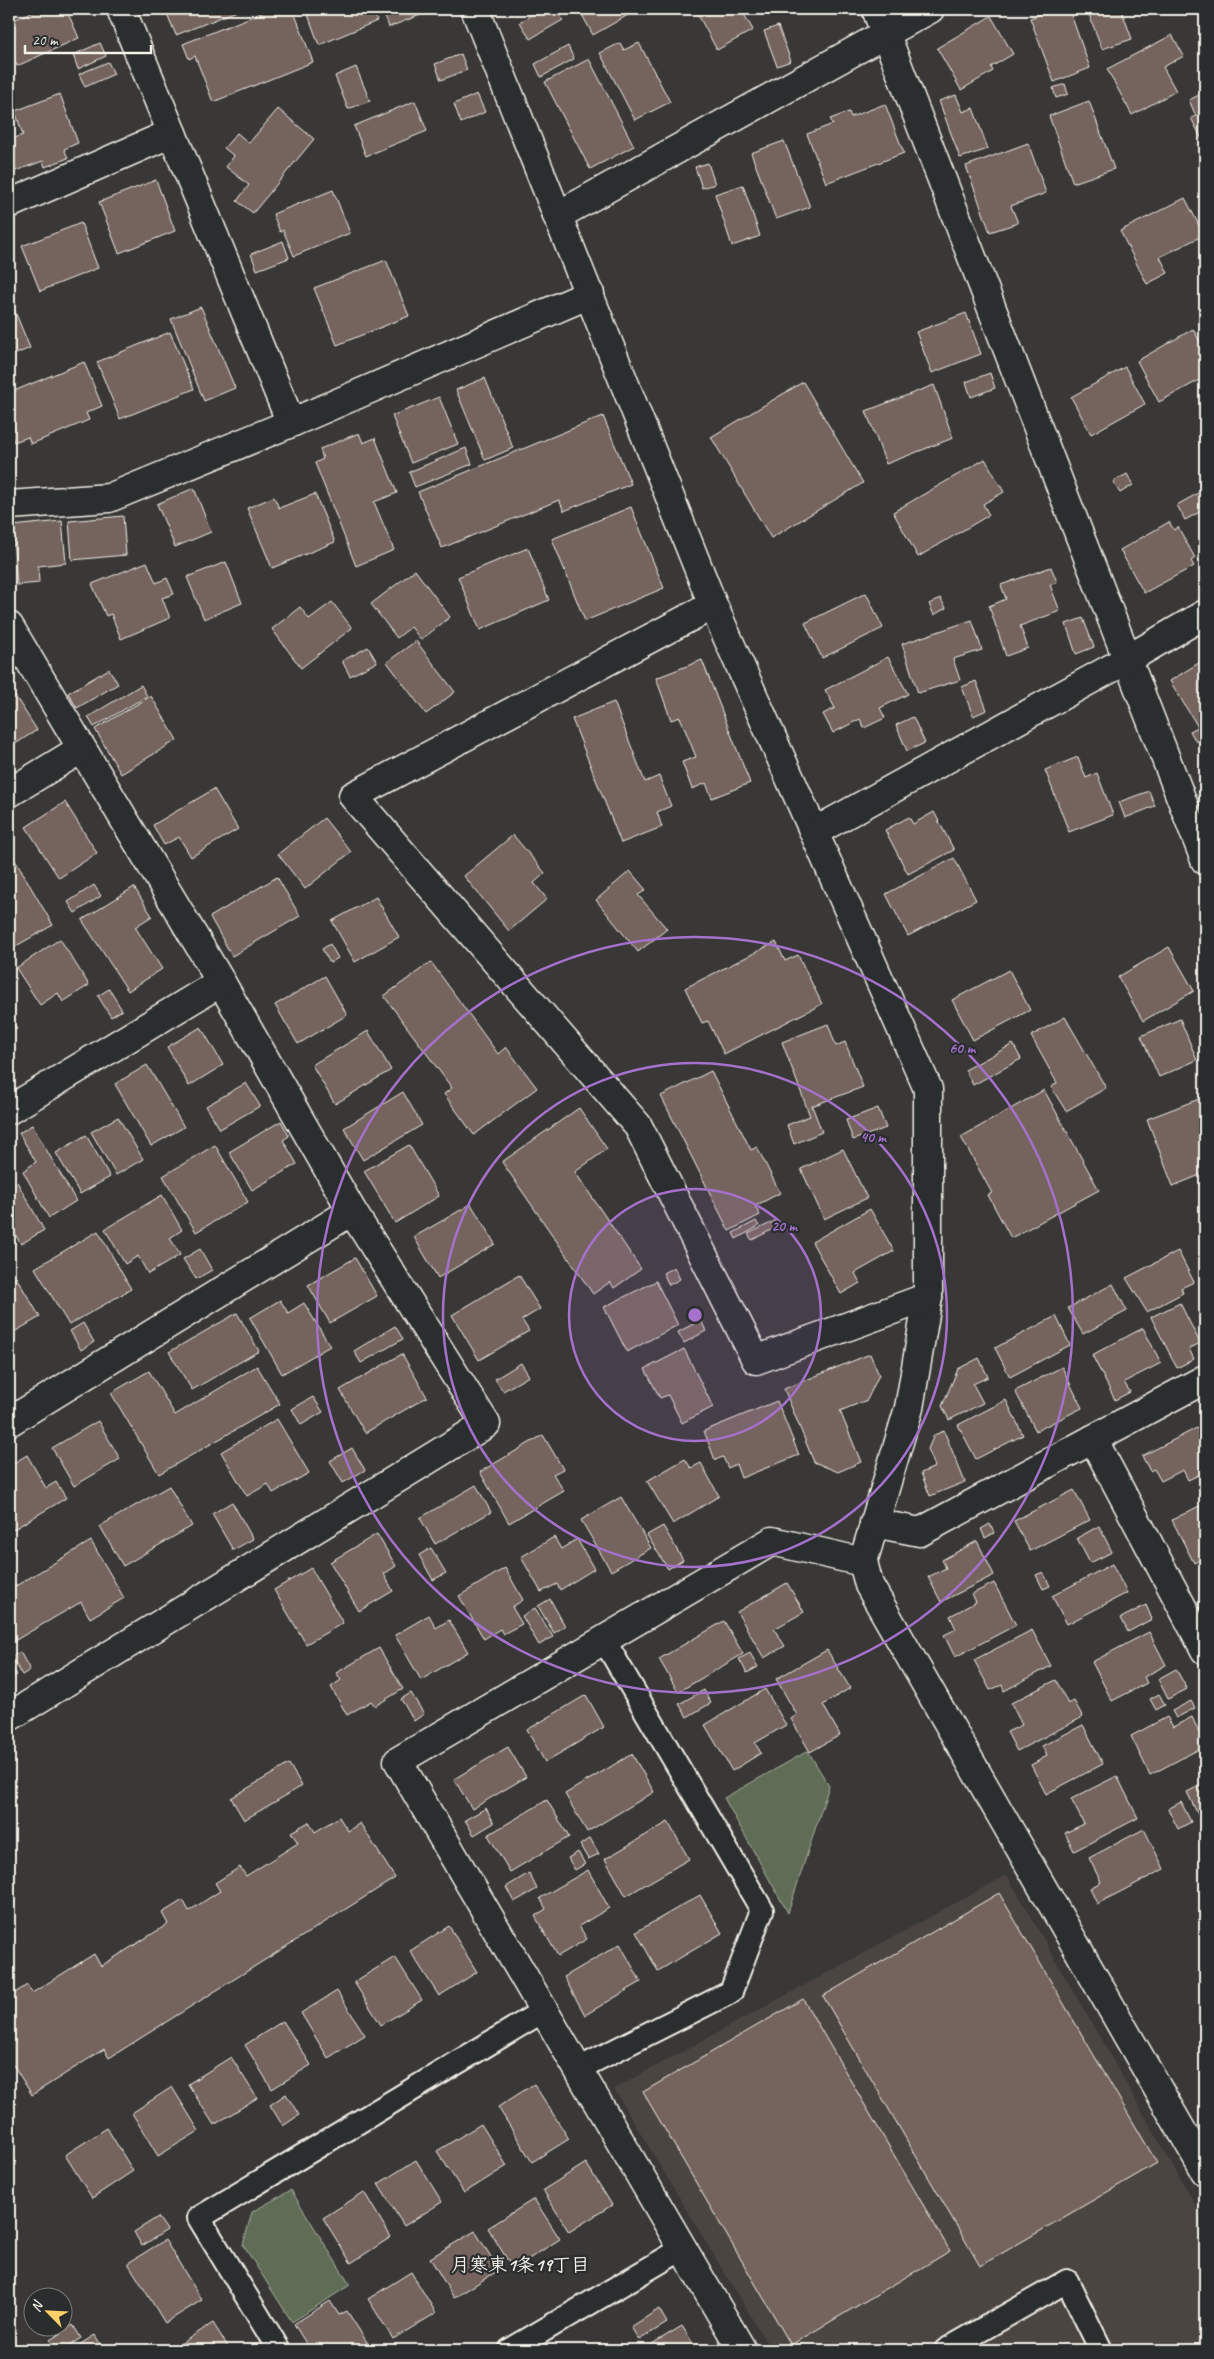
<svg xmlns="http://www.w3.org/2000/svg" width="1214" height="2359" font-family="Caveat,'Klee One',sans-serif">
<rect width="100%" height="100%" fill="#393837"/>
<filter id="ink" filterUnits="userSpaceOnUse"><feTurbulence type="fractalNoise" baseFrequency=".02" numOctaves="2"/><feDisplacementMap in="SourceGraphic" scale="10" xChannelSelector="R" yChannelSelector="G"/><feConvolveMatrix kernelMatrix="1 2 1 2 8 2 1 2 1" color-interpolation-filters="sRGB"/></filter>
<g filter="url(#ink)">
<path fill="#4b4542" d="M1007,1875L1205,2222V2350H771L614,2089Z"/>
<g fill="#5e6d56" stroke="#a9af9f">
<path d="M808,1751L829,1786L788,1913L724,1798Z"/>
<path d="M291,2190L350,2285L292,2322L243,2245L252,2212Z"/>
</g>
<g fill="#74635d" stroke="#f4f1e8">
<path d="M39,9H66L79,38L17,66L9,48V22Z"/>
<path d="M165,9H242L176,35Z"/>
<path d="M271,9H293L313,62L213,102L195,56L189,59L183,44Z"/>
<path d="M306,9H372L377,21L319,45Z"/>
<path d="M382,9H436L389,27Z"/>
<path d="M541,9H556L563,20L530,39L520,22Z"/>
<path d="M579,9H634L635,11L593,35Z"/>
<path d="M695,9H741L753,30L717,50Z"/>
<path d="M1055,9H1069L1090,68L1054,82L1030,18Z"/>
<path d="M1087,9H1121L1132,39L1102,49Z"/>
<path d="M991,16L1013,54L991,67L993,71L961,90L937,48Z"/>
<path d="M778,26L791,61L777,66L764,31Z"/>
<path d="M1172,35L1184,56L1163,67L1176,91L1132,115L1107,69Z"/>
<path d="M100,43L106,56L78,69L73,55Z"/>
<path d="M620,43L624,50L639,43L670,102L635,120L600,53Z"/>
<path d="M568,46L574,59L541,77L535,64Z"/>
<path d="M461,54L467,70L441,80L435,64Z"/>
<path d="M589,59L634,146L590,169L545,82Z"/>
<path d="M108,62L114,74L85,87L79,74Z"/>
<path d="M356,67L370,101L348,109L335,76Z"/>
<path d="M1065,84L1068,94L1056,98L1053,88Z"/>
<path d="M1205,92V145L1191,118L1196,116L1189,100Z"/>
<path d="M60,94L78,143L64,149L68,158L45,167L43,161L15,171L9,154V140L23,135L15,111Z"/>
<path d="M477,94L485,112L461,123L454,104Z"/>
<path d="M956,95L963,112L973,108L988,149L960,158L939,101Z"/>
<path d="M415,101L427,131L366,156L354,126Z"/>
<path d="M1089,101L1114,169L1073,183L1049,116Z"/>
<path d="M885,104L904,153L826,183L807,134L833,124L830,119L849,112L851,117Z"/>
<path d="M278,109L314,139L253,213L237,201L249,185L226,167L234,156L224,148L237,133L249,143Z"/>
<path d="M784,141L810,207L776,219L751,153Z"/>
<path d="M1028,143L1046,193L1011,206L1018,223L990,232L966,166Z"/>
<path d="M708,163L715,184L702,188L695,167Z"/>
<path d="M156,180L175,231L119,253L99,202Z"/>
<path d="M743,185L760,236L732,246L715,194Z"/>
<path d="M333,190L350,233L294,256L283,230L280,232L273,214Z"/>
<path d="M1185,198L1204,235L1160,257L1168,273L1147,284L1120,231Z"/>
<path d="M81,223L98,268L40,291L22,246Z"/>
<path d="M283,241L289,258L257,270L251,254Z"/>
<path d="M386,260L409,316L337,345L314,288Z"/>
<path d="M9,297L30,348L9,357Z"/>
<path d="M201,307L235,388L204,401L171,319Z"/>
<path d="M966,313L981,354L932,373L916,332Z"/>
<path d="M1193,329L1205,351V377L1159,402L1137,361Z"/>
<path d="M170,332L194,389L120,419L97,362Z"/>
<path d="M84,362L102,406L86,413L89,420L31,444L28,437L14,442L9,429V393Z"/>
<path d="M1125,367L1145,404L1091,434L1071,397Z"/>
<path d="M990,373L995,388L971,397L966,382Z"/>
<path d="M485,378L513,448L485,460L456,390Z"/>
<path d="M803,382L863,483L771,538L711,437Z"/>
<path d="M934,385L953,438L886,464L866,411Z"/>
<path d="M439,397L458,444L411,463L392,416Z"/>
<path d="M603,416L631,484L564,511L559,500L442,548L418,492Z"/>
<path d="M359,433L363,443L375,438L397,493L374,502L394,550L356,566L315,463L323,459L320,449Z"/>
<path d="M466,448L472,464L415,487L409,472Z"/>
<path d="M985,459L1004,492L983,504L989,515L918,557L893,512Z"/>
<path d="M1127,474L1133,485L1120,493L1113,482Z"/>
<path d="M194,488L211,532L175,547L157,504Z"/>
<path d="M1202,491L1205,496V509L1185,520L1177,505Z"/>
<path d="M315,494L335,542L272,568L247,508L274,497L279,508Z"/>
<path d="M631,507L664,588L585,621L552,539Z"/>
<path d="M123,516L126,555L72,560L69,521Z"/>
<path d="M62,521L66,563L38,566L39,583L17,585L12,526Z"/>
<path d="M1169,522L1174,530L1178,527L1195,558L1191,561L1194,566L1144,593L1120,550Z"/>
<path d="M528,548L549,600L480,630L458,577Z"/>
<path d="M147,562L156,583L167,578L174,594L162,598L170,618L121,639L111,614L106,616L92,584Z"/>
<path d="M226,562L242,603L204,619L187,577Z"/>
<path d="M1051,567L1057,582L1050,585L1060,611L1020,626L1028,648L1006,656L989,606L1006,599L1001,585Z"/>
<path d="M415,570L450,617L421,640L411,627L397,638L371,604Z"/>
<path d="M866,593L883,628L822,658L805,623Z"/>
<path d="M940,598L946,608L934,615L929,604Z"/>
<path d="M332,602L352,628L301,668L272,629L300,607L309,619Z"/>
<path d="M1083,618L1094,647L1076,654L1066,624Z"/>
<path d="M972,620L982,650L953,659L960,680L918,693L902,644Z"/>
<path d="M416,641L455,692L426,714L387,662Z"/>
<path d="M368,647L377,662L350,676L342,661Z"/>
<path d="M888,657L908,694L880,708L885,718L864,728L860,719L833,733L823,714L835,708L825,690Z"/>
<path d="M1205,659V736L1196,742L1190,731L1198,727L1170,681Z"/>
<path d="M702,660L750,783L712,798L706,783L692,789L682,762L696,757L680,717L671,720L656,678Z"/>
<path d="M109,669L118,684L77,708L68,693Z"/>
<path d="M976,681L987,710L973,716L962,687Z"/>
<path d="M141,685L147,696L94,727L88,717Z"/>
<path d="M13,693L37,730L9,748V696Z"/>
<path d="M151,696L177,740L121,774L95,729Z"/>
<path d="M614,702L645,782L659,776L671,806L657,812L662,827L621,843L572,719Z"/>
<path d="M913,717L925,743L907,751L896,725Z"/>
<path d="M1078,757L1086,778L1097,773L1113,815L1069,832L1045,770Z"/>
<path d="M214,789L238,829L191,857L179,837L164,845L153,825Z"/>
<path d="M1149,791L1155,806L1125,818L1119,802Z"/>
<path d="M65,802L97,853L59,878L26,827Z"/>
<path d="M934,812L954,850L908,874L885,830L909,817L913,824Z"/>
<path d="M324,818L351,852L305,889L278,854Z"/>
<path d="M513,835L545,873L534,883L547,899L509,931L464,876Z"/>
<path d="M12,855L53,925L9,950V857Z"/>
<path d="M954,858L976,900L908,936L886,894Z"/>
<path d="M630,871L646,890L638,895L667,929L638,952L596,900Z"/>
<path d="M277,877L300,916L232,956L210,917Z"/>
<path d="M94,885L101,896L75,913L68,902Z"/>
<path d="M134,887L152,916L135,927L162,969L128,991L82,920Z"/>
<path d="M376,897L399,937L355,962L332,921Z"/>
<path d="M60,939L89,985L63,1002L58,993L40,1005L16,968Z"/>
<path d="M776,942L785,961L798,955L822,1004L724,1054L708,1021L702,1023L685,988Z"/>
<path d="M330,944L338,958L330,963L322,949Z"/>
<path d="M1169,947L1194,991L1143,1021L1118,977Z"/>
<path d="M431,962L498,1054L506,1047L537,1088L474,1135L444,1094L452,1088L384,996Z"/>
<path d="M1009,970L1030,1010L973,1040L952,1000Z"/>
<path d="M325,976L347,1015L298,1044L275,1005Z"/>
<path d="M109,989L122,1010L111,1017L98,996Z"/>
<path d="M9,1015L17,1029L9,1034Z"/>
<path d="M1065,1017L1106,1088L1066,1111L1051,1087L1057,1083L1031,1036Z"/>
<path d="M1180,1019L1197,1060L1159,1077L1141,1036Z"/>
<path d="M828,1024L836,1046L845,1042L863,1087L812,1106L822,1132L794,1144L787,1125L810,1116L782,1042Z"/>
<path d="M201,1027L223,1065L189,1086L167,1047Z"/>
<path d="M368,1031L391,1070L335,1104L312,1065Z"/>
<path d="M1013,1044L1021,1059L973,1085L965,1070Z"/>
<path d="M147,1065L184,1127L151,1146L115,1084Z"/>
<path d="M711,1071L751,1150L757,1147L780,1193L755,1206L760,1215L729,1231L661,1096Z"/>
<path d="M246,1083L260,1106L220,1129L206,1106Z"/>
<path d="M1044,1090L1099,1190L1011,1238L988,1195L992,1193L961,1137Z"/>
<path d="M403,1092L422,1125L363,1160L344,1128Z"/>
<path d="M1204,1097L1205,1173L1173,1186L1147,1119Z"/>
<path d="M579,1108L607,1149L575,1172L641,1269L614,1288L610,1282L593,1294L502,1162Z"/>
<path d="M878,1108L886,1128L853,1140L846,1120Z"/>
<path d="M118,1117L143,1159L116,1175L91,1132Z"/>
<path d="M281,1121L289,1136L283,1140L297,1164L252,1190L229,1152Z"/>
<path d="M32,1125L76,1201L49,1218L23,1171L36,1162L19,1133Z"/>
<path d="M86,1135L110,1177L80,1194L56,1153Z"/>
<path d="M215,1145L248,1202L196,1232L163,1176Z"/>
<path d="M409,1145L439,1196L395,1223L364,1171Z"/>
<path d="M843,1149L867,1198L824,1219L801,1169Z"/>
<path d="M17,1182L44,1230L21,1244L9,1224V1187Z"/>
<path d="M162,1195L182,1230L170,1238L180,1255L148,1274L138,1256L125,1264L105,1229Z"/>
<path d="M471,1204L495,1244L438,1278L414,1237Z"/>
<path d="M870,1209L894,1251L855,1273L860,1283L841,1294L812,1242Z"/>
<path d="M756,1221L759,1226L736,1239L733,1233Z"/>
<path d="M775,1221L777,1227L752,1240L748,1234Z"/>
<path d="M98,1231L131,1289L69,1325L35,1268Z"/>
<path d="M200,1249L212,1270L196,1279L183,1259Z"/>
<path d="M1178,1251L1194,1282L1181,1288L1183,1293L1147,1312L1126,1278Z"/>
<path d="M355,1258L377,1296L330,1323L308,1285Z"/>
<path d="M674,1267L680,1279L669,1285L663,1273Z"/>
<path d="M519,1275L540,1309L522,1320L529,1331L479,1360L452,1315Z"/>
<path d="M16,1277L40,1317L9,1335V1281Z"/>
<path d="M656,1281L678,1325L627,1352L604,1307Z"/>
<path d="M1113,1284L1127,1311L1083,1334L1068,1308Z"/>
<path d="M280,1300L288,1313L304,1303L330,1346L282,1374L250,1318Z"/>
<path d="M1180,1303L1200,1343L1189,1349L1194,1359L1177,1368L1151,1317Z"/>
<path d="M237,1313L259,1351L192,1390L169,1352Z"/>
<path d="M1056,1316L1070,1345L1010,1377L995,1348Z"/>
<path d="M701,1320L706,1331L684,1343L678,1332Z"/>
<path d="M83,1323L94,1342L81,1350L70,1331Z"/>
<path d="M395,1326L403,1339L361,1363L354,1351Z"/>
<path d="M1143,1328L1161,1363L1124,1382L1130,1392L1115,1400L1092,1355Z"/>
<path d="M684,1349L713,1407L682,1423L668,1395L660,1398L645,1369Z"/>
<path d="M402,1354L427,1397L365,1433L340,1390Z"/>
<path d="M870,1354L879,1375L867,1400L840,1411L861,1462L838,1472L814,1462L784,1389Z"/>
<path d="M979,1358L988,1377L973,1384L983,1403L949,1420L942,1406L958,1369Z"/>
<path d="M521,1363L529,1376L503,1391L495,1379Z"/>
<path d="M257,1366L280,1404L159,1474L111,1393L149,1371L175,1415Z"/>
<path d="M1062,1367L1082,1408L1036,1431L1015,1391Z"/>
<path d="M313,1397L323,1412L301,1425L292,1409Z"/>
<path d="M1006,1400L1023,1435L976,1459L958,1425Z"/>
<path d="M777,1401L799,1455L741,1478L736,1464L728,1468L723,1457L715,1460L704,1431Z"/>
<path d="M277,1419L309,1473L273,1493L268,1484L247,1496L221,1452Z"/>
<path d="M98,1421L120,1459L74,1486L52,1448Z"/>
<path d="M1197,1428L1205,1444V1472L1188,1480L1183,1470L1161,1481L1154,1469L1150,1471L1142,1456Z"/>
<path d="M944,1431L965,1482L930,1496L921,1473L935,1467L928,1449L934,1435Z"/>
<path d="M543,1435L563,1469L553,1474L564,1491L509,1523L480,1472Z"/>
<path d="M352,1448L365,1470L343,1483L330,1461Z"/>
<path d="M27,1455L46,1488L56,1482L66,1498L9,1532V1466Z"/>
<path d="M685,1459L691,1468L701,1463L719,1496L673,1524L647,1481Z"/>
<path d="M476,1485L491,1512L435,1544L420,1518Z"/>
<path d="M169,1486L192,1526L123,1566L100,1526Z"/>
<path d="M1074,1490L1090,1520L1030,1551L1014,1521Z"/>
<path d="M621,1497L651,1548L611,1571L581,1520Z"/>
<path d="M232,1502L253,1539L233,1550L212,1514Z"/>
<path d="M1205,1503V1557L1194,1563L1172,1520Z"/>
<path d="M990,1524L994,1533L985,1538L981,1529Z"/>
<path d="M663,1526L683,1560L668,1569L647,1535Z"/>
<path d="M1099,1526L1112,1552L1090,1563L1077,1538Z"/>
<path d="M377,1534L396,1566L384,1574L393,1591L359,1611L330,1562Z"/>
<path d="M554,1537L561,1549L577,1539L594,1569L560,1590L557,1584L541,1592L521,1557Z"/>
<path d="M91,1541L124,1598L90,1618L81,1602L9,1644V1590Z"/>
<path d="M977,1541L994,1575L941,1602L928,1577L946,1568L942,1560Z"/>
<path d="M431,1548L446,1573L433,1580L419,1555Z"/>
<path d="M1112,1564L1127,1593L1067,1624L1052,1596Z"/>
<path d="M311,1568L343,1623L306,1644L274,1590Z"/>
<path d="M505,1568L523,1600L512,1607L522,1624L503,1634L500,1629L484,1639L459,1596Z"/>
<path d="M1043,1572L1050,1586L1043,1589L1036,1575Z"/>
<path d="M787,1583L804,1612L774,1629L785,1646L764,1658L737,1612Z"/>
<path d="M994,1583L1016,1625L955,1657L944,1635L956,1629L950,1616L976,1602L972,1594Z"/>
<path d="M550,1599L565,1626L554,1633L538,1606Z"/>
<path d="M1146,1605L1152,1619L1128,1632L1121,1618Z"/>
<path d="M535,1608L553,1637L539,1645L522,1616Z"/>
<path d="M429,1615L436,1628L449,1620L468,1652L421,1680L395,1635Z"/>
<path d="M724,1621L743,1654L678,1692L659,1659Z"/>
<path d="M1032,1630L1051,1666L1004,1691L1002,1685L990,1690L974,1660Z"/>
<path d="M1149,1632L1166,1665L1144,1677L1147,1683L1112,1701L1092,1662Z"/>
<path d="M379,1648L403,1689L375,1706L371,1701L347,1715L331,1687L341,1680L336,1673Z"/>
<path d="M827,1650L850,1688L823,1705L840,1735L810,1752L791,1719L797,1715L776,1679Z"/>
<path d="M20,1652L30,1670L22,1675L11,1657Z"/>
<path d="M750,1653L758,1667L747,1673L739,1659Z"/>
<path d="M9,1661L17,1675L9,1679Z"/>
<path d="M1176,1669L1187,1689L1168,1699L1158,1679Z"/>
<path d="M1056,1680L1068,1704L1074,1701L1083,1717L1017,1751L1007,1732L1022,1725L1011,1703Z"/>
<path d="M765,1689L786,1725L755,1743L761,1753L732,1771L705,1725Z"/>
<path d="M704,1690L711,1703L687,1717L679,1704Z"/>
<path d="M411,1693L424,1714L414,1721L401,1699Z"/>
<path d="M1159,1694L1165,1705L1156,1710L1150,1699Z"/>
<path d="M586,1695L604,1727L545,1762L527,1730Z"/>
<path d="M1191,1701L1195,1708L1176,1718L1172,1711Z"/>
<path d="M1167,1717L1173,1727L1192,1717L1205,1746L1150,1775L1131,1736Z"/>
<path d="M1083,1725L1103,1764L1046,1794L1031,1765L1047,1756L1042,1746Z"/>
<path d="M508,1747L526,1777L472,1809L454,1779Z"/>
<path d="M632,1754L654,1792L587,1832L565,1794Z"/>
<path d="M289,1764L302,1786L244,1820L231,1798Z"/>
<path d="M1117,1776L1138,1818L1074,1851L1065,1833L1084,1824L1071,1799Z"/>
<path d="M1205,1783V1821L1202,1823L1187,1792Z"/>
<path d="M547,1800L569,1837L510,1872L488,1835Z"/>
<path d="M1181,1802L1191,1822L1178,1829L1168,1809Z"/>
<path d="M486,1808L494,1823L474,1835L465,1820Z"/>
<path d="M339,1817L348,1831L360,1823L395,1878L109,2058L104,2049L32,2095L9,2058V1997L27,1985L32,1993L94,1954L101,1966L168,1924L162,1913L183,1900L189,1911L220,1891L215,1883L240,1867L246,1876L298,1843L291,1832L309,1822L315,1832Z"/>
<path d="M668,1822L689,1859L626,1896L605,1859Z"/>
<path d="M1144,1829L1164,1869L1097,1904L1090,1888L1101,1882L1089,1858Z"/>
<path d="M590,1838L599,1854L588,1859L580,1845Z"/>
<path d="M578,1852L585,1864L575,1870L568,1858Z"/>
<path d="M588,1870L609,1908L579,1926L587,1939L558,1956L535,1916L546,1909L540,1898Z"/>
<path d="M529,1873L537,1889L514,1902L506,1887Z"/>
<path d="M999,1893L1157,2163L980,2266L823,1996Z"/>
<path d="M700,1895L722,1933L658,1971L636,1932Z"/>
<path d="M449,1926L477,1972L439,1996L410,1951Z"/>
<path d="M620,1944L641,1982L585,2015L564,1977Z"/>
<path d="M395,1957L422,2000L381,2025L354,1982Z"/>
<path d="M337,1991L365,2035L328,2058L301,2013Z"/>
<path d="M803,1999L950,2251L791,2345L643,2092Z"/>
<path d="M283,2021L311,2065L272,2089L245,2045Z"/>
<path d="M231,2057L257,2098L214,2125L188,2084Z"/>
<path d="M534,2084L569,2139L532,2162L498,2107Z"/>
<path d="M172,2087L199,2131L158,2156L132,2113Z"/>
<path d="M286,2094L299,2115L283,2126L270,2105Z"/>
<path d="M481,2124L507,2166L464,2193L437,2151Z"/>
<path d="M107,2128L133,2171L92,2198L65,2155Z"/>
<path d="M416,2160L442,2202L404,2226L378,2184Z"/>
<path d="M586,2163L612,2205L569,2232L543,2190Z"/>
<path d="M364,2192L391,2237L351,2263L323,2218Z"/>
<path d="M534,2199L560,2239L513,2269L488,2228Z"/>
<path d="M158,2217L167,2230L142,2246L134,2232Z"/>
<path d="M475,2231L499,2270L454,2298L430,2258Z"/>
<path d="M165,2240L202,2300L165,2323L128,2263Z"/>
<path d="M411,2272L436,2313L393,2339L368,2299Z"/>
<path d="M330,2301L339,2315L347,2311L372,2350H310L294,2324Z"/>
<path d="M659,2309L667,2323L639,2340L631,2327Z"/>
<path d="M213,2323L230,2350H179L177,2346Z"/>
<path d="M73,2325L81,2338L62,2350H56L50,2340Z"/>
<path d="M682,2326L697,2350H642Z"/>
<path d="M95,2335L103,2349L71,2350Z"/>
</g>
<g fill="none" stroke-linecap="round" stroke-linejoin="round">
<g stroke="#f4f1e8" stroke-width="26">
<g id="lane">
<path d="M578,2069L731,1992L762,1910L604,1640"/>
<path d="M279,2350L199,2218L543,2011"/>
<path d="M510,2350L682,2249"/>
<path d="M946,2350L1067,2281L1101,2350"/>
</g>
</g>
<g stroke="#f4f1e8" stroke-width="31">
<g id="street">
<path d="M121,9L291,423"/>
<path d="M475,9L713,605L928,1089V1297L909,1408L863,1562L869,1585L1205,2171"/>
<path d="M876,9L1205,860"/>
<path d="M9,204L172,133"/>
<path d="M557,216L930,9"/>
<path d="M9,505L109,498L291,423L590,294"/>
<path d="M713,605L353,796L638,1126L756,1360L928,1297"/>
<path d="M9,626L221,982L352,1211L486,1424L9,1717"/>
<path d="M9,793L81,749"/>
<path d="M814,832L1128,659L1205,614"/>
<path d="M9,1110L221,982"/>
<path d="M9,1422L352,1211"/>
<path d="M1093,1439L1205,1650"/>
<path d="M874,1523L920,1532L1205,1379"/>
<path d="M742,2350L398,1761L772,1541L863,1562"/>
</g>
</g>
<use href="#lane" stroke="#2a2d2e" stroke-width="22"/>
<use href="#street" stroke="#2a2d2e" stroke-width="28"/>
</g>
</g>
<circle cx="695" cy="1315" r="126" fill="#a571cd" fill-opacity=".12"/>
<g fill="none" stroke="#a571cd" stroke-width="2.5">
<circle cx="695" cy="1315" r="126"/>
<circle cx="695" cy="1315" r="252"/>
<circle cx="695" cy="1315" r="378"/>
</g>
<g text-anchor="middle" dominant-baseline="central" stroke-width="4.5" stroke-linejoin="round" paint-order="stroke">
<g font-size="19" font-weight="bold" fill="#f4f1e8" stroke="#2a2d2e">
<text x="520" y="2265">月寒東1条19丁目</text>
</g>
</g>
<circle cx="695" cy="1315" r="8" fill="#a571cd" stroke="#2a2d2e" stroke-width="2.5"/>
<g font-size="15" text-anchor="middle" font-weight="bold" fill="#a571cd" stroke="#2a2d2e" stroke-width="4.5" stroke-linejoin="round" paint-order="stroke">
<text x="962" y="1053">60 m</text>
<text x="873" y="1142">40 m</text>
<text x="784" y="1231">20 m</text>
</g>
<rect width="1214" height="2359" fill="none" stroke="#2a2d2e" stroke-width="30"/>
<rect x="15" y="15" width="1184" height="2329" fill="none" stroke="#f4f1e8" stroke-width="2" filter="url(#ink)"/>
<g transform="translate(48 2312) rotate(294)"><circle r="24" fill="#2a2d2e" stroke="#7b7b78"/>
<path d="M0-4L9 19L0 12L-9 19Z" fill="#ffd166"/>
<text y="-8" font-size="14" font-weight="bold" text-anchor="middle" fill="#f4f1e8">N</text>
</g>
<path d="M25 45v8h126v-8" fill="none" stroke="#f4f1e8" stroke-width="2.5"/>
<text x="32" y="45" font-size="15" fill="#f4f1e8" stroke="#2a2d2e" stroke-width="4" paint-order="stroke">20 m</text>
</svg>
